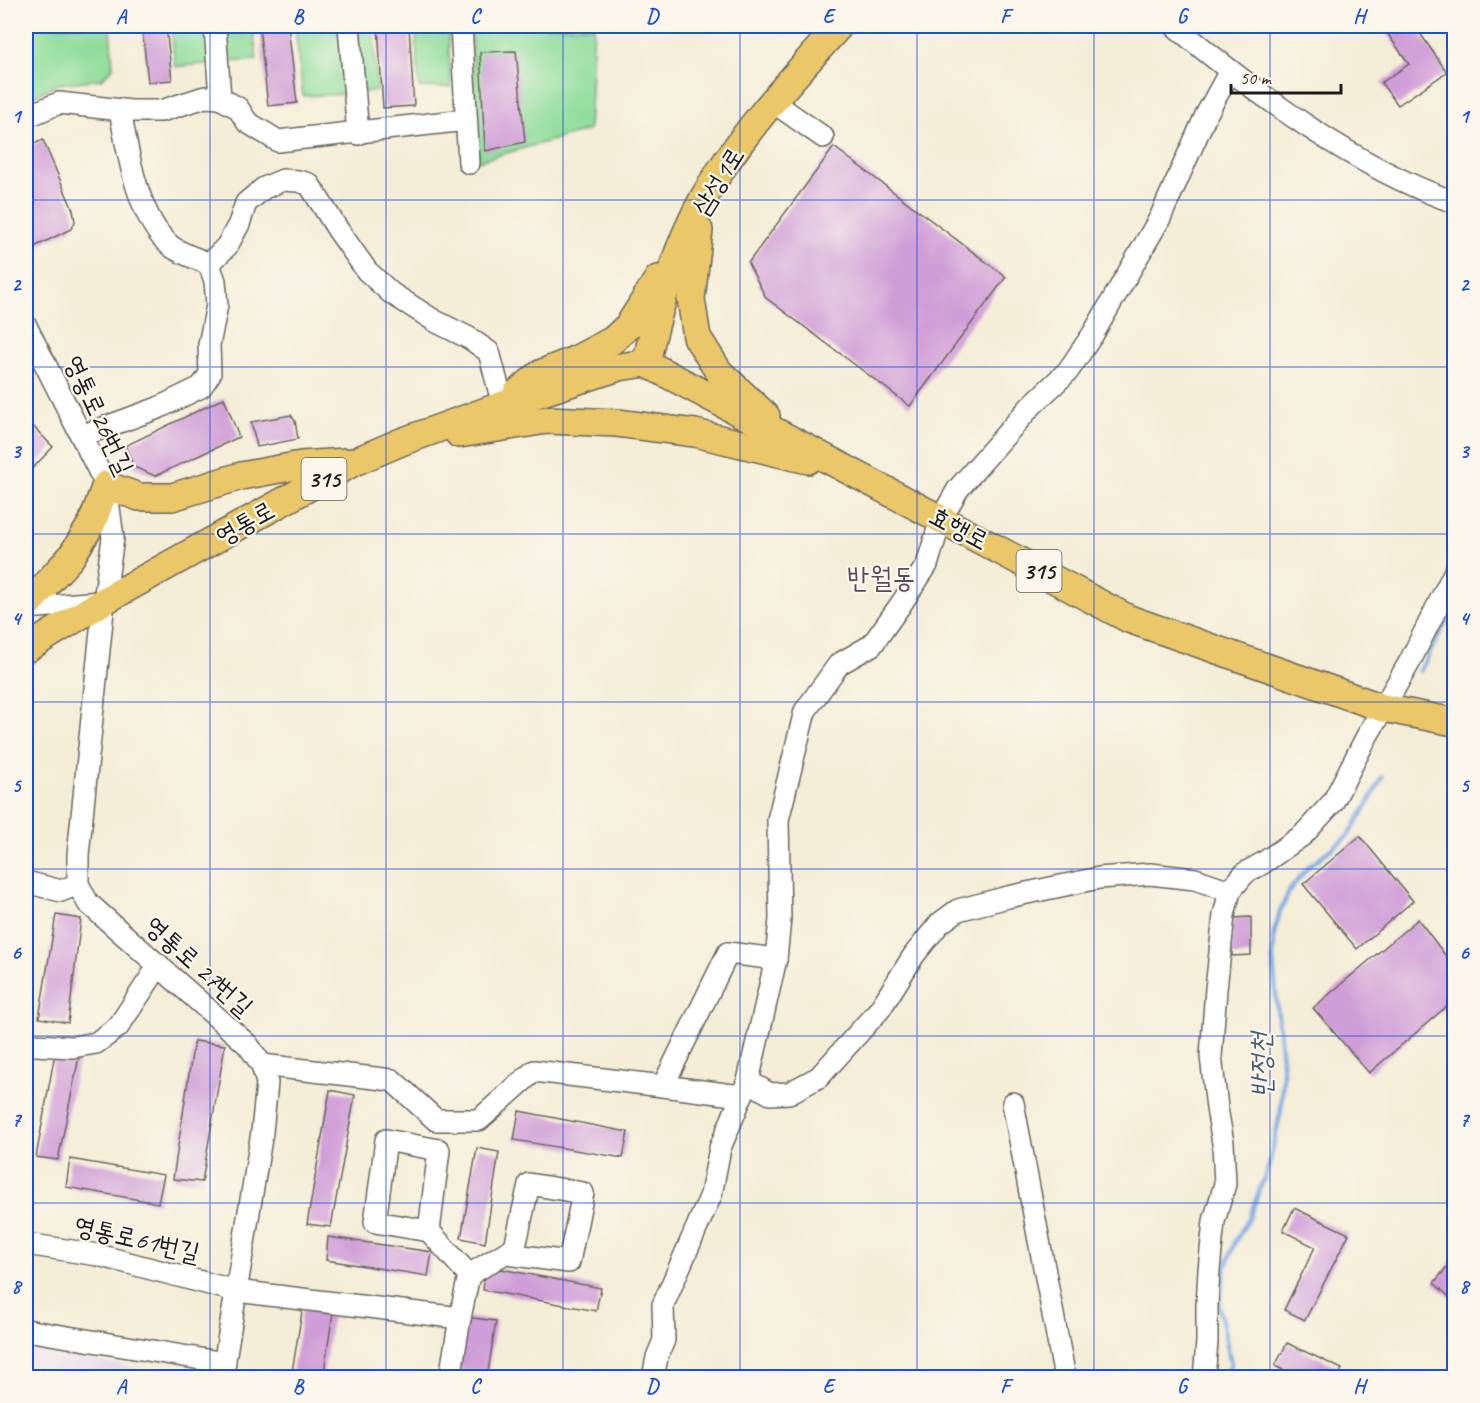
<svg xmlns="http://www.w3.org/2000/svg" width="1480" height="1403" font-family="Caveat,'Poor Story',sans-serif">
<rect width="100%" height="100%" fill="#fbf7ec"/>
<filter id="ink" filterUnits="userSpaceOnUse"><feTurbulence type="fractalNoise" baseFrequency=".0167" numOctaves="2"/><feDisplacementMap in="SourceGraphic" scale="12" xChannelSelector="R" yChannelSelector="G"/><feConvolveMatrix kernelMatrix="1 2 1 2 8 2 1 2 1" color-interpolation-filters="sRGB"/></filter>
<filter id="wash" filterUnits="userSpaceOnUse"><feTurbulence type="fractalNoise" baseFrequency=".008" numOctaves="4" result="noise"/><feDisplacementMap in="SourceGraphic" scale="24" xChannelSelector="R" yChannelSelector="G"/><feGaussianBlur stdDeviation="1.35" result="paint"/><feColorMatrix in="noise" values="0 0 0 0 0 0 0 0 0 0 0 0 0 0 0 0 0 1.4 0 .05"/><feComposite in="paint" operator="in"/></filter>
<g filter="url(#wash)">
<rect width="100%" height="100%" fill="#f4edd7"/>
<path fill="#e4d3f1" d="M26,1349L189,1377H26Z"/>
<g fill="#8fdd9b" stroke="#567c5c" stroke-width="1.5">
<path d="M26,26H110L113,67L102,79L58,84L26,100Z"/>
<path d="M171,26H209L211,63L175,67Z"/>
<path d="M223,26H253L257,60L226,62Z"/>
<path d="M295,26H340L345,94L303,96Z"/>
<path d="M356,26H373L377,91L360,92Z"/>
<path d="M415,26H448L451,87H419Z"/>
<path d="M471,26H594L589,130L478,161Z"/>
</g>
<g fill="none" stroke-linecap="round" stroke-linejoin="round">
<g stroke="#78a6e1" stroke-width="4.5">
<path d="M1420,671L1454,607"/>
<path d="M1225,1378L1231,1364L1219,1306L1225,1269L1235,1242L1249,1218L1269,1165L1281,1110L1283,1073L1273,960L1274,933L1280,911L1290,890L1309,866L1348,836L1367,806L1382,777"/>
</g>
</g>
<g id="blocks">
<g fill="#cf9dd7">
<path d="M142,26H166L172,80L148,82Z"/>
<path d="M259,26H288L297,103L268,106Z"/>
<path d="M378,26H409L414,106L383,108Z"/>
<path d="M1382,26H1415L1447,72L1398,105L1381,83L1409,64Z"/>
<path d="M516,51L525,142L485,151L480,52Z"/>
<path d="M43,140L73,210L75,222L71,229L26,251V147Z"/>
<path d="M834,147L1006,277L910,406L766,298L748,263Z"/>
<path d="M224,398L239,437L155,476L134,467L125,446Z"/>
<path d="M291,415L295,421L298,439L257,447L251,422Z"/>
<path d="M26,419L53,447L26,475Z"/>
<path d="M1360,836L1413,901L1357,949L1303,884Z"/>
<path d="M56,915L81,919L68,1023L39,1018Z"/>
<path d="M1251,917V955L1232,956L1231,918Z"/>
<path d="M1418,919L1454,967V1000L1369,1073L1313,1008Z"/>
<path d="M194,1041L225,1045L202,1182L173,1179Z"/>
<path d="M55,1053L79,1057L58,1160L36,1157Z"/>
<path d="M330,1090L355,1095L331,1227L307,1224Z"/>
<path d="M519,1111L628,1132L623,1158L514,1140Z"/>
<path d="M477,1148L499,1152L485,1243L461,1238Z"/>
<path d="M70,1159L164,1175L158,1203L66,1187Z"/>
<path d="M1294,1208L1349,1234L1305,1320L1284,1310L1315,1247L1283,1231Z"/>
<path d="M328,1237L432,1252L428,1276L326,1260Z"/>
<path d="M1454,1258V1298L1453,1300L1434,1283Z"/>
<path d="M485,1266L601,1288L596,1311L483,1290Z"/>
<path d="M303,1306L333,1312L323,1378H291Z"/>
<path d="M465,1317L496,1321L487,1378H456Z"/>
<path d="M1287,1343L1342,1369L1337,1378H1298L1275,1366Z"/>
</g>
</g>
</g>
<g filter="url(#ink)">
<use href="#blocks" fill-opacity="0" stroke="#68655d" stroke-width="1.5"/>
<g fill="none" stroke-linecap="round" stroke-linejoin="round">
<g stroke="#68655d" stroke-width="24">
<g id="minor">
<path d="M215,26L220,98"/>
<path d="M349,26L358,134"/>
<path d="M461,26L469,163"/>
<path d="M1175,26C1257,94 1352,166 1454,202"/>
<path d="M773,102L823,137"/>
<path d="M120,110C127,149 138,221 172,247C182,254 198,259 209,264"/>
<path d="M26,117L59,103L131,111H161L205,97L220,98L238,108L247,122L278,141L466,120"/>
<path d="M26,326L106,485L113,538L104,601L78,855V884L88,903L248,1045L262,1065L267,1083L262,1132L222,1378"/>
<path d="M81,436L158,408L201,387L210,374L209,345L217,305L215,281L209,264L227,246L239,224L246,203L264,188L283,180L298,181L309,184L338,230L367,271L391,293L435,321L469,338L489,352L503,405"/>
<path d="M26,608L100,602"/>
<path d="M26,882L61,891L78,884"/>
<path d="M26,1043L35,1045L73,1047L96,1043L118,1027L159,965"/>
<path d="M262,1065L392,1080L436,1120H479L534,1071L663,1086L728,953L776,959"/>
<path d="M748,1081L770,1094L789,1093L819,1077L880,1009L914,955L939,924L958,910L1008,897L1099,878L1150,874L1195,879L1230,891"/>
<path d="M663,1086L741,1096"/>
<path d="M1013,1103L1065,1378"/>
<path d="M429,1231L439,1150L386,1140L375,1222L429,1231L469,1275"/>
<path d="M26,1244L98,1255L236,1291L460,1318L450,1378"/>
<path d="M460,1318L469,1275L515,1247L529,1184L583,1193L569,1262L515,1255V1247"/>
<path d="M26,1330L225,1363"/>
<path d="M653,1378L657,1357L664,1340L663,1305L711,1195L720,1148L748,1081L776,959L780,919L778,820L805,711L839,664L872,645L901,604L927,565L941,519L958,489L1031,406L1068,371L1093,334L1160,218L1206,115L1230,71"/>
<path d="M1204,1378L1207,1342V1305L1209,1270L1214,1221L1225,1184L1223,1143L1217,1108L1211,1056L1216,989L1224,915L1230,891L1245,873L1263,863L1303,835L1333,802L1367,736L1409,663L1454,573"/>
</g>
</g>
<g stroke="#68655d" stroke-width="30">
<g id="major">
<path d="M699,230L691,299L697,337L719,372L766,416"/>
<path d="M646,363L1129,619L1383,708L1454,722"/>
<path d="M646,363C659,307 675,250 703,199C739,135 791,80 839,26"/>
<path d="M517,393L540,374L577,359L613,340L629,325L658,279"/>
<path d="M459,434L547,420L617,423L695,433L808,460"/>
<path d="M26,606L71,557L92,523L106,485L139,497H172L241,476L301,465L346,462"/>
<path d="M26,649L104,601L354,462L401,442L503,405L619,367L646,363"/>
</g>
</g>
<use href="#minor" stroke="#fff" stroke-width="21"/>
<use href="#major" stroke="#eac769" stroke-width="27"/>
</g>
</g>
<path fill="none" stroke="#1d4ed8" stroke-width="1.5" stroke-opacity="0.55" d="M210,26V1378M386,26V1378M563,26V1378M740,26V1378M917,26V1378M1094,26V1378M1270,26V1378M26,200H1454M26,367H1454M26,534H1454M26,702H1454M26,869H1454M26,1036H1454M26,1203H1454"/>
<g text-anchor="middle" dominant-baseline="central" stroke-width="4.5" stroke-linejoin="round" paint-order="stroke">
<g fill="#fbf7ec" stroke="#5f5e5a" stroke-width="1.5">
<rect x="301.5" y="458" width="45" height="42" rx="4.5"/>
<rect x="1016.5" y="550" width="45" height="42" rx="4.5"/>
</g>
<g font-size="24" font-weight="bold" fill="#1c1c1c">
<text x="324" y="479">315</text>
<text x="1039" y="571">315</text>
</g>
<g font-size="26" fill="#1c1c1c" stroke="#fbf7ec">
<text transform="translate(718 181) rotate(-58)">삼성1로</text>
<text transform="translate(99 415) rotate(65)">영통로26번길</text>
<text transform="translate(245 523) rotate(-29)">영통로</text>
<text transform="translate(959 528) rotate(28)">효행로</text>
<text transform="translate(199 966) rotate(42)">영통로 27번길</text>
<text transform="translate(137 1239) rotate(13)">영통로61번길</text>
</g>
<g font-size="27" font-style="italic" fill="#455a75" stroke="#fbf7ec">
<text transform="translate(1261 1065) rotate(-91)">반정천</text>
</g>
<g font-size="28" fill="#5b495d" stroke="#fbf7ec">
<text x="881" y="577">반월동</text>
</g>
</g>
<rect width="1480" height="1403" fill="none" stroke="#fbf7ec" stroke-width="66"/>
<path d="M1231 84v9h110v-9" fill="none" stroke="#1c1c1c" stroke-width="3"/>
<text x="1240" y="84" font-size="18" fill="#1c1c1c" stroke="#fbf7ec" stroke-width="4.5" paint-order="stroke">50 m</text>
<rect x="33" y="33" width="1414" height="1337" fill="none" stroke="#1d4ed8" stroke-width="2"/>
<g font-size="20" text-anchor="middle" font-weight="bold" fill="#1d4ed8">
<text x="121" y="23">A</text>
<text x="298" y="23">B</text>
<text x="475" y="23">C</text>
<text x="652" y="23">D</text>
<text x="828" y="23">E</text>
<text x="1005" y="23">F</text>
<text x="1182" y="23">G</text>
<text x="1359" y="23">H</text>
<text x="16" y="123">1</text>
<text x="1464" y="123">1</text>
<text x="16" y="291">2</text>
<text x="1464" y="291">2</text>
<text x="16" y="458">3</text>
<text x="1464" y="458">3</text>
<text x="16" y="625">4</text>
<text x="1464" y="625">4</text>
<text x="16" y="792">5</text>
<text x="1464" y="792">5</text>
<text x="16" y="959">6</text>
<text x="1464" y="959">6</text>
<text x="16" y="1126">7</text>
<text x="1464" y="1126">7</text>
<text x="16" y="1293">8</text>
<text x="1464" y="1293">8</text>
<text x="121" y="1393">A</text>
<text x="298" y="1393">B</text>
<text x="475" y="1393">C</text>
<text x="652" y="1393">D</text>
<text x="828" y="1393">E</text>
<text x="1005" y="1393">F</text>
<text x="1182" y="1393">G</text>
<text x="1359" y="1393">H</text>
</g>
</svg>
